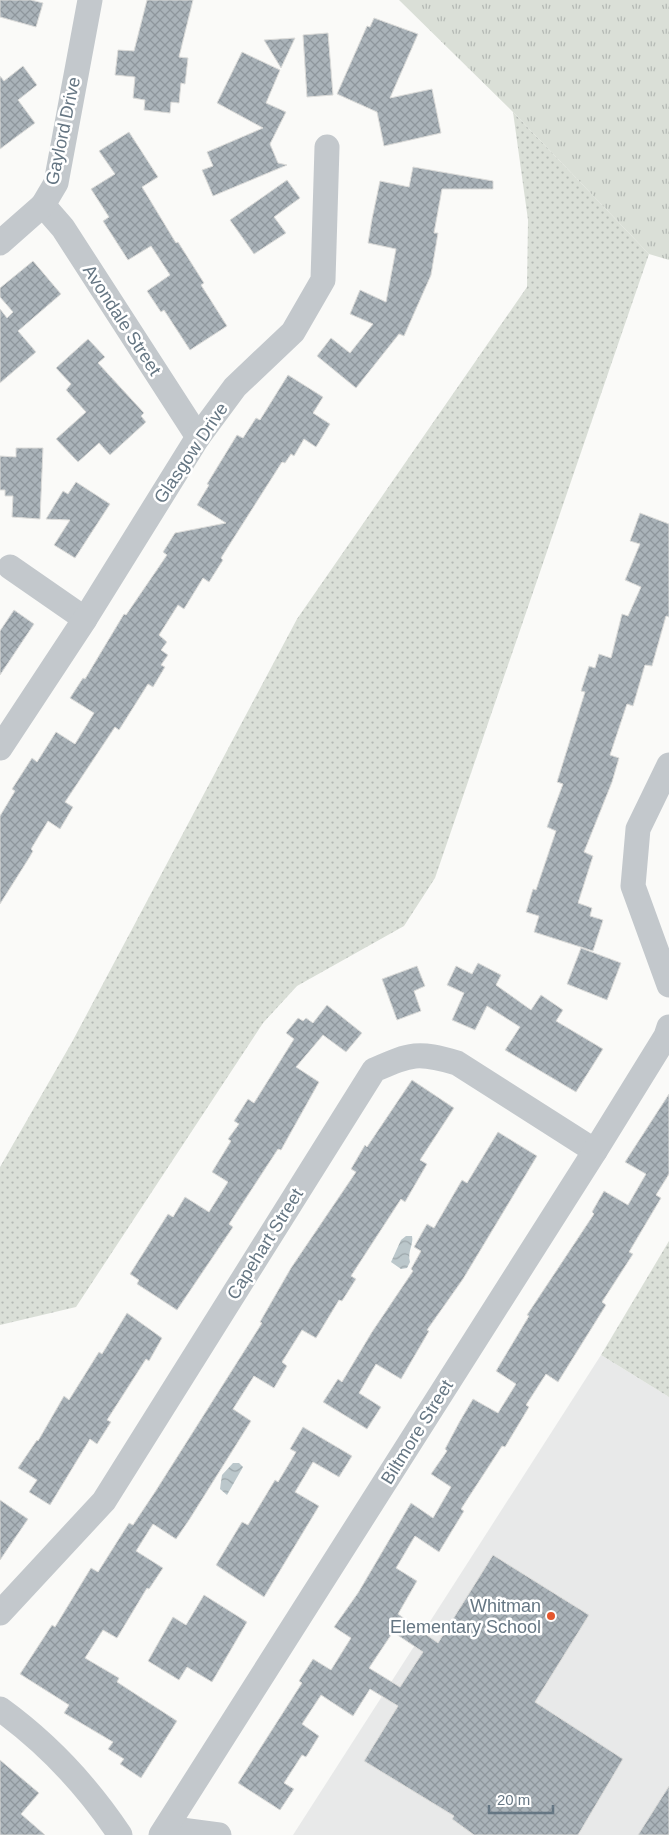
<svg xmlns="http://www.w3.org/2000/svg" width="669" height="1835" font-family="Helvetica,sans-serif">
<defs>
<pattern id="grass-dots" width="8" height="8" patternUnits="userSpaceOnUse" patternTransform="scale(1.25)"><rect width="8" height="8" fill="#dadfd7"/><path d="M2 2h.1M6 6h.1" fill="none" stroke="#b4b9b4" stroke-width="1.8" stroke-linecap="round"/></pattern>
<pattern id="park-tufts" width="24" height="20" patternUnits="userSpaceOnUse" patternTransform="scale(1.25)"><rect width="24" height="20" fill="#dadfd7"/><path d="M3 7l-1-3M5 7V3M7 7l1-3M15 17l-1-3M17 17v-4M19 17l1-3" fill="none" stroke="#b4b9b4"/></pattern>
<pattern id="water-waves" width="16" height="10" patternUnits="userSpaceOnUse" patternTransform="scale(1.25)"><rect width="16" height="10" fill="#bbc7cb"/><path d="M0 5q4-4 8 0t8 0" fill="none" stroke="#9ca6aa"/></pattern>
<pattern id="building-cross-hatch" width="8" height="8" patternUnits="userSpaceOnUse" patternTransform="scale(1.25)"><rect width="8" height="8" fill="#aab3b9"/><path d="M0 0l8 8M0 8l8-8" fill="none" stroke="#8e969c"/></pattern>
</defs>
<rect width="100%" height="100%" fill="#fafaf8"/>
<path fill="#e8e9e9" d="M601,1355L669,1397V1835H293Z"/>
<g fill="url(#grass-dots)">
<path d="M513,112L649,254L435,878L404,926L297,986L263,1023L76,1307L0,1325V1167L72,1042L297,619L527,287L528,220Z"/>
<path d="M669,1241V1397L601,1355Z"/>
</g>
<path fill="url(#park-tufts)" d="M399,0H669V260L649,254L513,112Z"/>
<g fill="url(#water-waves)">
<path d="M406,1236H412C414,1244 407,1252 410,1262L407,1268L401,1269L391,1262L401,1240Z"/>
<path d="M233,1463H239L243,1467L227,1495L220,1489L222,1475Z"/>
</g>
<g fill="url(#building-cross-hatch)" stroke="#dcdcda" fill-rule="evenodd">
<path d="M0,0H31L43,3L36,27L0,17Z"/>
<path d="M147,0H193L179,57L188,58L185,84L181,83L179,103L171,102L170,113L144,110L145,100L133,98L135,77L115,75L118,50L134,51Z"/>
<path d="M374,18L418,34L390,98L432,89L441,133L384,146L377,112L337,94L367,26L370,27Z"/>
<path d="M328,33L333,95L307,97L303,35Z"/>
<path d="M295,38L281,68L264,40Z"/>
<path d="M242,52L280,70L266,103L286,112L270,144L278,163L287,165L213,196L202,170L213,166L207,152L263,128L217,103Z"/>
<path d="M23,66L37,85L18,100L35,123L0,149V76L4,81Z"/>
<path d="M129,132L158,177L142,187L176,243L178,242L204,283L201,285L227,326L190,350L164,310L161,312L147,291L170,275L151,246L128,260L103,221L109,217L91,189L115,174L99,151Z"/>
<path d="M413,167L493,181V189H442L434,233H438L431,275L404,336L399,334L356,388L317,356L331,338L350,353L373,324L350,314L360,290L386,302L396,249L368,243L372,219L380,181L409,187Z"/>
<path d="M287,180L300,198L274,217L286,233L254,254L230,220Z"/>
<path d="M33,261L61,294L18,331L36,352L0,383V309L7,318L13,312L0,297V288Z"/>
<path d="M88,339L105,357L98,363L144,413L141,416L146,422L110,455L99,443L78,462L56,439L86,412L66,390L71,384L56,368Z"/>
<path d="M288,375L323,397L313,413L330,424L316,447L304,439L294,456L291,454L285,463L282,462L221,558L223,560L209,582L203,578L184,609L178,605L159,635L167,642L161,650L168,655L161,665L165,667L153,687L148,684L119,730L115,727L65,802L73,807L60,829L48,821L31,849L33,851L29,858L0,904V816L15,791L12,789L32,758L37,762L56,732L75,744L94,713L70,698L83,678L85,679L124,614L126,615L167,555L163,552L175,533L226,523L197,505L209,485L207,484L237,435L243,438L256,418L260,420Z"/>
<path d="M16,448H43L40,519L12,517L13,496H5V490H0V456L16,457Z"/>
<path d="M76,482L110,504L75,558L54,545L70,520L46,519L63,491L68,494Z"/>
<path d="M640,513L669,524V617L666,616L652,666L645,665L633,706L627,704L610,755L619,758L612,782L584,852L593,856L578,903L592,908L590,916L603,920L593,951L534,932L539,916L526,912L533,889L536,890L556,831L547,827L563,784L557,782L585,692L581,691L589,666L595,668L599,654L611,658L622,614L628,616L641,587L625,580L640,544L630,541Z"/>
<path d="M14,610L34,624L0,675V631Z"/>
<path d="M581,948L621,963L607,1000L567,984Z"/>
<path d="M478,963L501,975L496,985L531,1010L541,995L563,1010L556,1021L603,1049L576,1092L505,1050L520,1027L487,1006L475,1030L452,1020L464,993L447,985L456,966L472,974Z"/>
<path d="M417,966L425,986L414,991L421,1011L397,1020L382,979Z"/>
<path d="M327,1005L362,1033L346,1052L323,1035L296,1067L319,1082L281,1150L278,1149L229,1224L233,1227L177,1310L137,1284L139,1280L130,1274L168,1214L173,1217L185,1197L209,1212L228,1182L212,1172L231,1141L228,1139L239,1124L234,1121L248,1099L254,1103L294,1039L286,1033L298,1018L303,1021L306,1018L313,1023Z"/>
<path d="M412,1080L454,1108L420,1160L427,1164L405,1202L401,1199L351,1276L356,1279L342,1301L339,1300L316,1338L302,1330L282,1362L287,1366L274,1388L254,1376L233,1409L251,1421L189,1520L176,1539L153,1524L136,1551L163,1568L149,1589L147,1588L117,1638L103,1630L85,1658L119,1678L117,1682L177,1721L141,1778L120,1764L124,1759L108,1749L113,1742L64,1713L69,1705L20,1674L52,1625L55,1627L91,1568L98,1572L129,1523L133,1525L155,1492L262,1323L260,1322L291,1268L356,1172L351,1169L365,1145L367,1147Z"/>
<path d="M669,1094V1174L656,1195L661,1198L629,1252L633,1254L602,1302L606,1305L558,1382L546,1374L526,1405L529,1407L505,1447L502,1446L461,1509L464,1511L439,1552L415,1536L396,1568L417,1581L398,1614L438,1643L493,1555L589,1615L535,1702L623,1759L578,1835H474L452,1819L454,1816L364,1761L398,1706L370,1689L353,1716L321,1695L302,1724L319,1736L306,1757L302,1755L284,1783L294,1789L280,1810L238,1783L302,1683L299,1681L313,1659L331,1670L351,1638L334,1627L358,1593L411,1503L433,1518L451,1487L431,1474L447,1451L445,1449L460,1421L473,1399L498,1413L516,1384L496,1371L529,1316L527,1315L594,1214L592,1212L604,1191L628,1205L646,1174L625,1162ZM393,1632L423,1652L400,1687L369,1668Z"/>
<path d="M498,1132L537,1156L463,1279L427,1330L429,1331L401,1379L376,1364L359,1393L381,1407L367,1429L323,1402L338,1379L342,1382L372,1332L413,1271L411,1269L421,1251L414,1247L427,1224L434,1228L462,1180L467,1183Z"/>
<path d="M127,1313L162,1338L149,1361L146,1359L107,1420L111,1422L97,1444L90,1439L50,1505L29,1492L37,1480L18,1468L37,1440L38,1441L64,1396L69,1400L99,1352L102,1354Z"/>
<path d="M303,1427L352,1456L339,1477L313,1462L295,1492L319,1506L264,1597L216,1565L242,1522L248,1525L275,1480L278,1482L296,1452L290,1449Z"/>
<path d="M0,1500L28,1519L0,1560Z"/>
<path d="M204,1595L247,1622L212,1682L187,1667L179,1680L148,1661L173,1617L186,1625Z"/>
<path d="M0,1760L39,1793L21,1814L45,1835H0Z"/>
<path d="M669,1786V1835H638Z"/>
</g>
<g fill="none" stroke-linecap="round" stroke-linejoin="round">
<g stroke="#c3c8cc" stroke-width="25">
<path d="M43,205L63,228L198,437"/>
<path d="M0,243L43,205L56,183L90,0"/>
<path d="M10,567L85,619"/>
<path d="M0,748L85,619L198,437L235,387L293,332L323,280L327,147"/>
<path d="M669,765L638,829L633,886L669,985"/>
<path d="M0,1613L104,1501L374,1070C411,1054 417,1051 457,1063L595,1151"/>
<path d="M0,1709C47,1743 88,1787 120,1835"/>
<path d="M166,1828L219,1835"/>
<path d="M161,1835L595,1151L666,1036L669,1027"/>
</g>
</g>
<circle fill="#e4572e" stroke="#fff" stroke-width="2" cx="551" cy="1616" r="5"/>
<g text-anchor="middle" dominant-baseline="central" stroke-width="5" stroke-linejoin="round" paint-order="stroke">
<g font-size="18" fill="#657683" stroke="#fff">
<text transform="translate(63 131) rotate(-78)">Gaylord Drive</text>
<text transform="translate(122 320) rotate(57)">Avondale Street</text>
<text transform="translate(191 453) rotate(-56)">Glasgow Drive</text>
<text transform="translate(265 1244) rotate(-58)">Capehart Street</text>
<text transform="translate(417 1432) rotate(-58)">Biltmore Street</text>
</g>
<g font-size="18" fill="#657683" stroke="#fff" text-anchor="end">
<text x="541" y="1606">Whitman<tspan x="541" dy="21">Elementary School</tspan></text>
</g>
</g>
<path d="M489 1805v8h64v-8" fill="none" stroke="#657683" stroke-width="2.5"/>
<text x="497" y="1805" font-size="15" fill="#657683" stroke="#ffffff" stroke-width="4" paint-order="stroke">20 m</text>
</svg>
